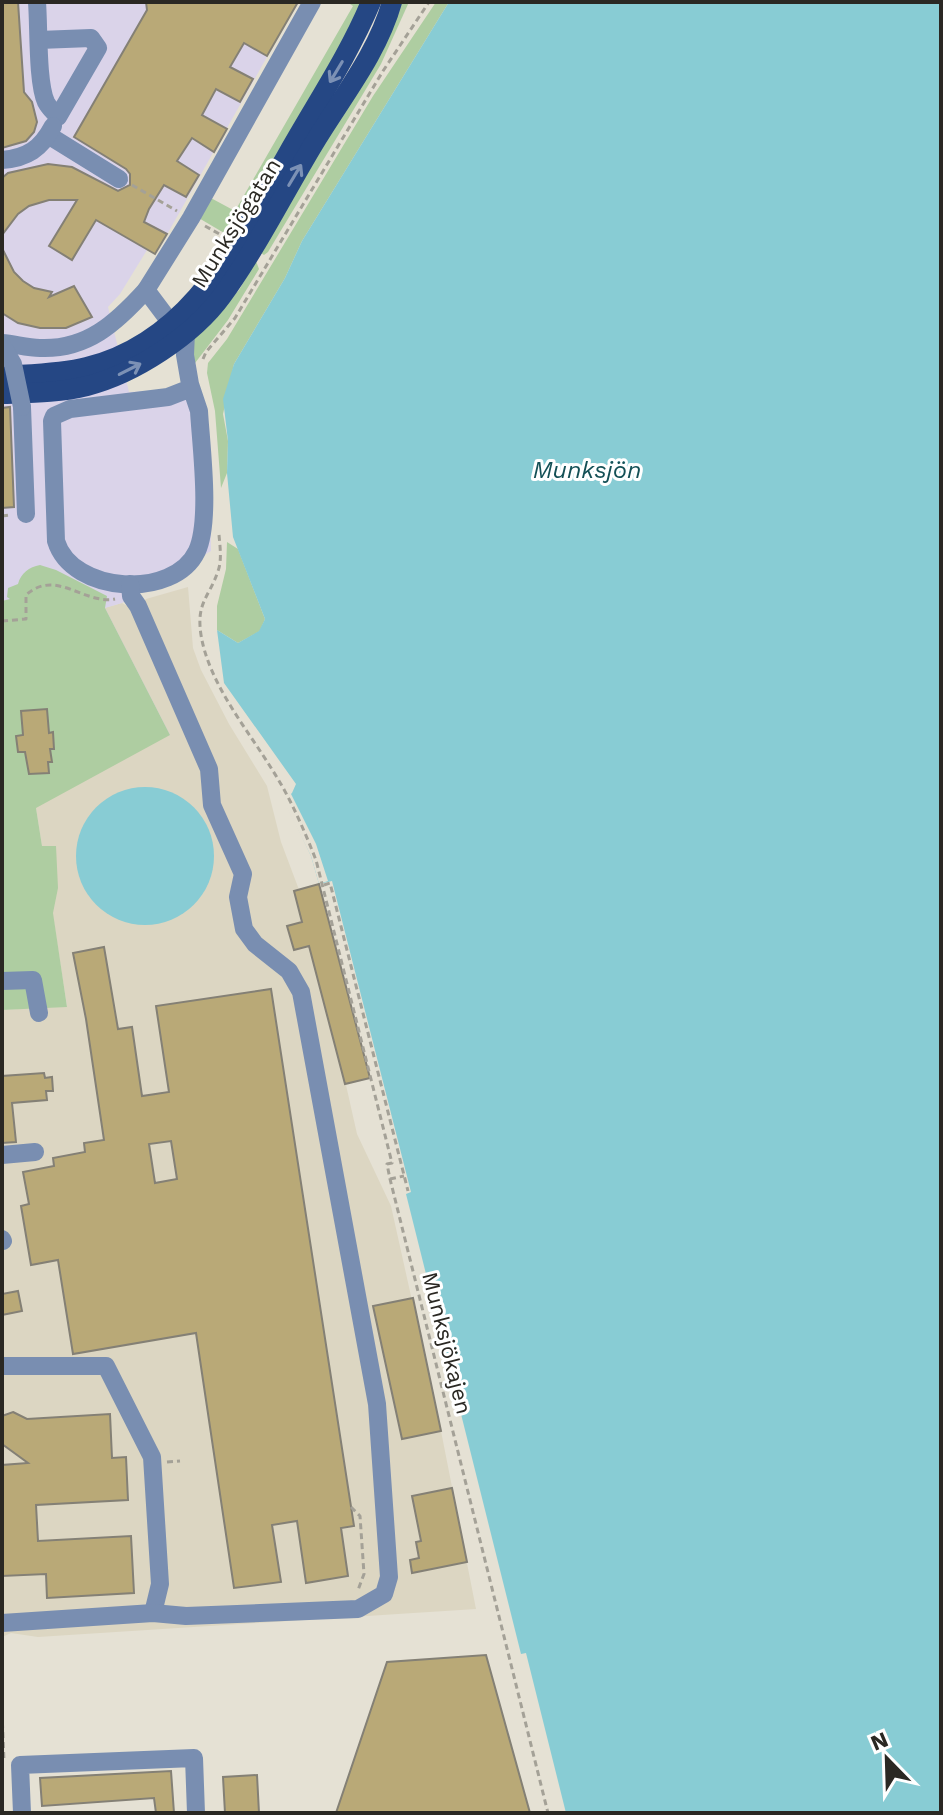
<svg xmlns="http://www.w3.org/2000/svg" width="943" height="1815" font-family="'Work Sans',sans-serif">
<rect width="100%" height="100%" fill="#e5e1d4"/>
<path fill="#dcd6c2" d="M188,587L193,648L201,670L229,724L267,786L281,842L370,1078L346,1085L357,1134L391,1206L441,1431L476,1609L38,1637L11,1633L2,1637V1010L67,1006L36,808L104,608L122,603L134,610L146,599Z"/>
<path fill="#dad3e9" d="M2,2H298L156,254L147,250L120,294L108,307L129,392L178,390L195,383L209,431L211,551L122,603L105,608L170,735L50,774L2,752Z"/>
<g fill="#aecda1">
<path d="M347,2H361L353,25L231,237L197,217L209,197L235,211L353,6Z"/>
<path d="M400,2H409L381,64L268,252L264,255L261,253Z"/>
<path d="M436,2H449L302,241L285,278L234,364L223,414L228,441L227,473L221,488L215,411L207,373L208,363L227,339L373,96Z"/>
<path d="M256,261L259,269L228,320L192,367L193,339L239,290Z"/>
<path d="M227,542L238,549L265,619L260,631L238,643L217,630V606L226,569Z"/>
<path d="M40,565L56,570L107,596L105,608L170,735L36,808L42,846H56L58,888L53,913L67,1007L2,1010V601L10,599L7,597L8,588L18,584C21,573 29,567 40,565Z"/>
</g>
<g fill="#88ccd4">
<path d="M449,2H941V1813H566L526,1653L521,1654L406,1194L411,1192L332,881L319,884L311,856L284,800L292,793L296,784L224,683L217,630L238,643L259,631L265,619L233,537L227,473L228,441L223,399L234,364L285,278L302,241Z"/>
<circle cx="145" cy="856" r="69"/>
</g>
<path fill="#e5e1d4" d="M289,790L316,844L328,881L319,884L311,856L281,797Z"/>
<g fill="#b9a977" stroke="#848075" stroke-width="2" fill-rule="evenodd">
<path d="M2,2H18L24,92L32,102L37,122L34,132L26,141L2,148Z"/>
<path d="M146,2H298L267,56L244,43L230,67L253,79L240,102L216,89L202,115L227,129L214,152L192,138L177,161L199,175L186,197L164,185L149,209L144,222L167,234L155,254L96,220L72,260L49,246L77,200H49L29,206L18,214L2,235V178L8,173L48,164L72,167L118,191L130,185V174L126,169L74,137L147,10Z"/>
<path d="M2,248L14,272L23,281L34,288L52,292L49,297L74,286L92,317L66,328H40L18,323L2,313Z"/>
<path d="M10,407L14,507L2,508V408Z"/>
<path d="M47,709L49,733L53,732L54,749H50L52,762H48L49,773L29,774L25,752H18L16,736L23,735L21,711Z"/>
<path d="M319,884L370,1078L345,1084L309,946L294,950L287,926L302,922L294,891Z"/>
<path d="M104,947L118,1029L132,1027L142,1096L169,1092L156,1006L271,989L354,1526L341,1528L348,1576L306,1583L297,1521L272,1525L281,1582L234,1588L196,1333L73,1354L58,1260L31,1265L21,1206L29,1204L23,1172L54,1166L53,1158L85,1152L84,1143L104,1140L86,1019L73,953ZM171,1141L177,1179L155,1183L149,1144Z"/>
<path d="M44,1073L45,1078L52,1077L53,1091H46L47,1100L12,1103L16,1142L2,1143V1076Z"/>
<path d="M18,1291L22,1311L2,1315V1294Z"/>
<path d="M413,1298L441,1431L402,1439L373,1306Z"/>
<path d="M13,1412L27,1419L110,1414L112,1458L126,1457L128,1500L36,1505L38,1541L131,1536L134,1593L47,1598L46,1574L2,1576V1465L28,1463L2,1444V1416Z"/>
<path d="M452,1488L467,1562L412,1573L410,1560L419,1558L416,1542L421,1541L412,1496Z"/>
<path d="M486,1655L530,1813H336L387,1662Z"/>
<path d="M171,1771L174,1813H156L154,1798L42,1806L40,1778Z"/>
<path d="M257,1775L259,1813H225L223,1777Z"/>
</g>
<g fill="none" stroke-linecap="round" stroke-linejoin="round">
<g stroke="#a4a197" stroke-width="3" stroke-dasharray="6 4" stroke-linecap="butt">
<path d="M132,185L177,211"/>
<path d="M205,226L223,236"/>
<path d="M203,359L206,352L235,318L383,71L429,2"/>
<path d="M2,516L10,515"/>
<path d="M219,535C220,546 222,561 218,571C209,598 196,602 201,635C209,684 248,730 273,771C291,799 304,830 316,860L392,1163L387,1164L390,1179L548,1813"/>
<path d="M2,621L26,619V595C56,568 84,605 115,599"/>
<path d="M324,885L330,883L408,1191"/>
<path d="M390,1179L404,1176"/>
<path d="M167,1462L180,1461"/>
<path d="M351,1507L360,1516L364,1574L358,1590"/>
<path d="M2,1712L4,1761"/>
</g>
<g stroke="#798eb1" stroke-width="18">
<path d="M37,2C39,27 37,82 46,102C49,108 54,112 58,117L98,48L91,38L39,40"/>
<path d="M48,135L119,179"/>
<path d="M2,160C27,158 41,149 53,126"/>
<path d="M146,290L191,218L312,2"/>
<path d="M186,332L185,355L190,384C193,393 196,402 199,411C201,446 211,520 197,551C174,600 72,594 56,541L52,421L54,416L70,409L168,397L191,388"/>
<path d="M2,343C15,344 27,348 40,348C87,350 116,323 146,290L170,322"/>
<path d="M22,407L26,514"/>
<path d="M2,981L33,980L39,1013"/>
<path d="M2,1155L35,1152"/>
<path d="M2,1239L3,1241"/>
<path d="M2,1366H106L152,1457L160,1584L153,1613"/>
<path d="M2,1623L153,1613L186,1616L358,1609L384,1594L389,1577L377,1404L301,992L289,971L255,944L244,929L238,897L243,874L212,805L209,769L138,606L131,596L130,584"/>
<path d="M22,1813L20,1765L194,1758L196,1813"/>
</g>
<g stroke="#254784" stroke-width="20">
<path d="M2,376C30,374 60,374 87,367C193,340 236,243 286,157C315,105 348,57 371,2"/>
<path d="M2,394C30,393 59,393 87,386C134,374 193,336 222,296C256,249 283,195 313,145C341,98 377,55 392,2"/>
</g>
<path stroke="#798eb1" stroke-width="18" d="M2,345L13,364L22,407"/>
</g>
<defs><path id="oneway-shaft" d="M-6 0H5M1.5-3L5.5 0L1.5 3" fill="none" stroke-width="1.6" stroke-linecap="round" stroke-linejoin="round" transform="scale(2)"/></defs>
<g stroke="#7c91b5">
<use href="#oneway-shaft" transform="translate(336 72) rotate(121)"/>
<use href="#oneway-shaft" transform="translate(295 175) rotate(-59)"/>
<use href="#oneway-shaft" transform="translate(130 369) rotate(-27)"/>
</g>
<g text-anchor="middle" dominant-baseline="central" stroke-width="6" stroke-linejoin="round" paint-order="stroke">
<g font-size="22" fill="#2a2823" stroke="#fff">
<text transform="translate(236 223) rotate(-58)">Munksjögatan</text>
<text transform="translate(447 1343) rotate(76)">Munksjökajen</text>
</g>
<g font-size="24" font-style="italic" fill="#145056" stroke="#fff">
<text x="587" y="470">Munksjön</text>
</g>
</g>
<rect width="943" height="1815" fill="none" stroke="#2a2823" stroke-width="8"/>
<g transform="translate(887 1759) rotate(337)" stroke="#ffffff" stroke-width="6" paint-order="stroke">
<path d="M0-6L14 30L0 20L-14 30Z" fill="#2a2823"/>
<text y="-12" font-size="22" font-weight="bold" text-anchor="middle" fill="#2a2823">N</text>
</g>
</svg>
